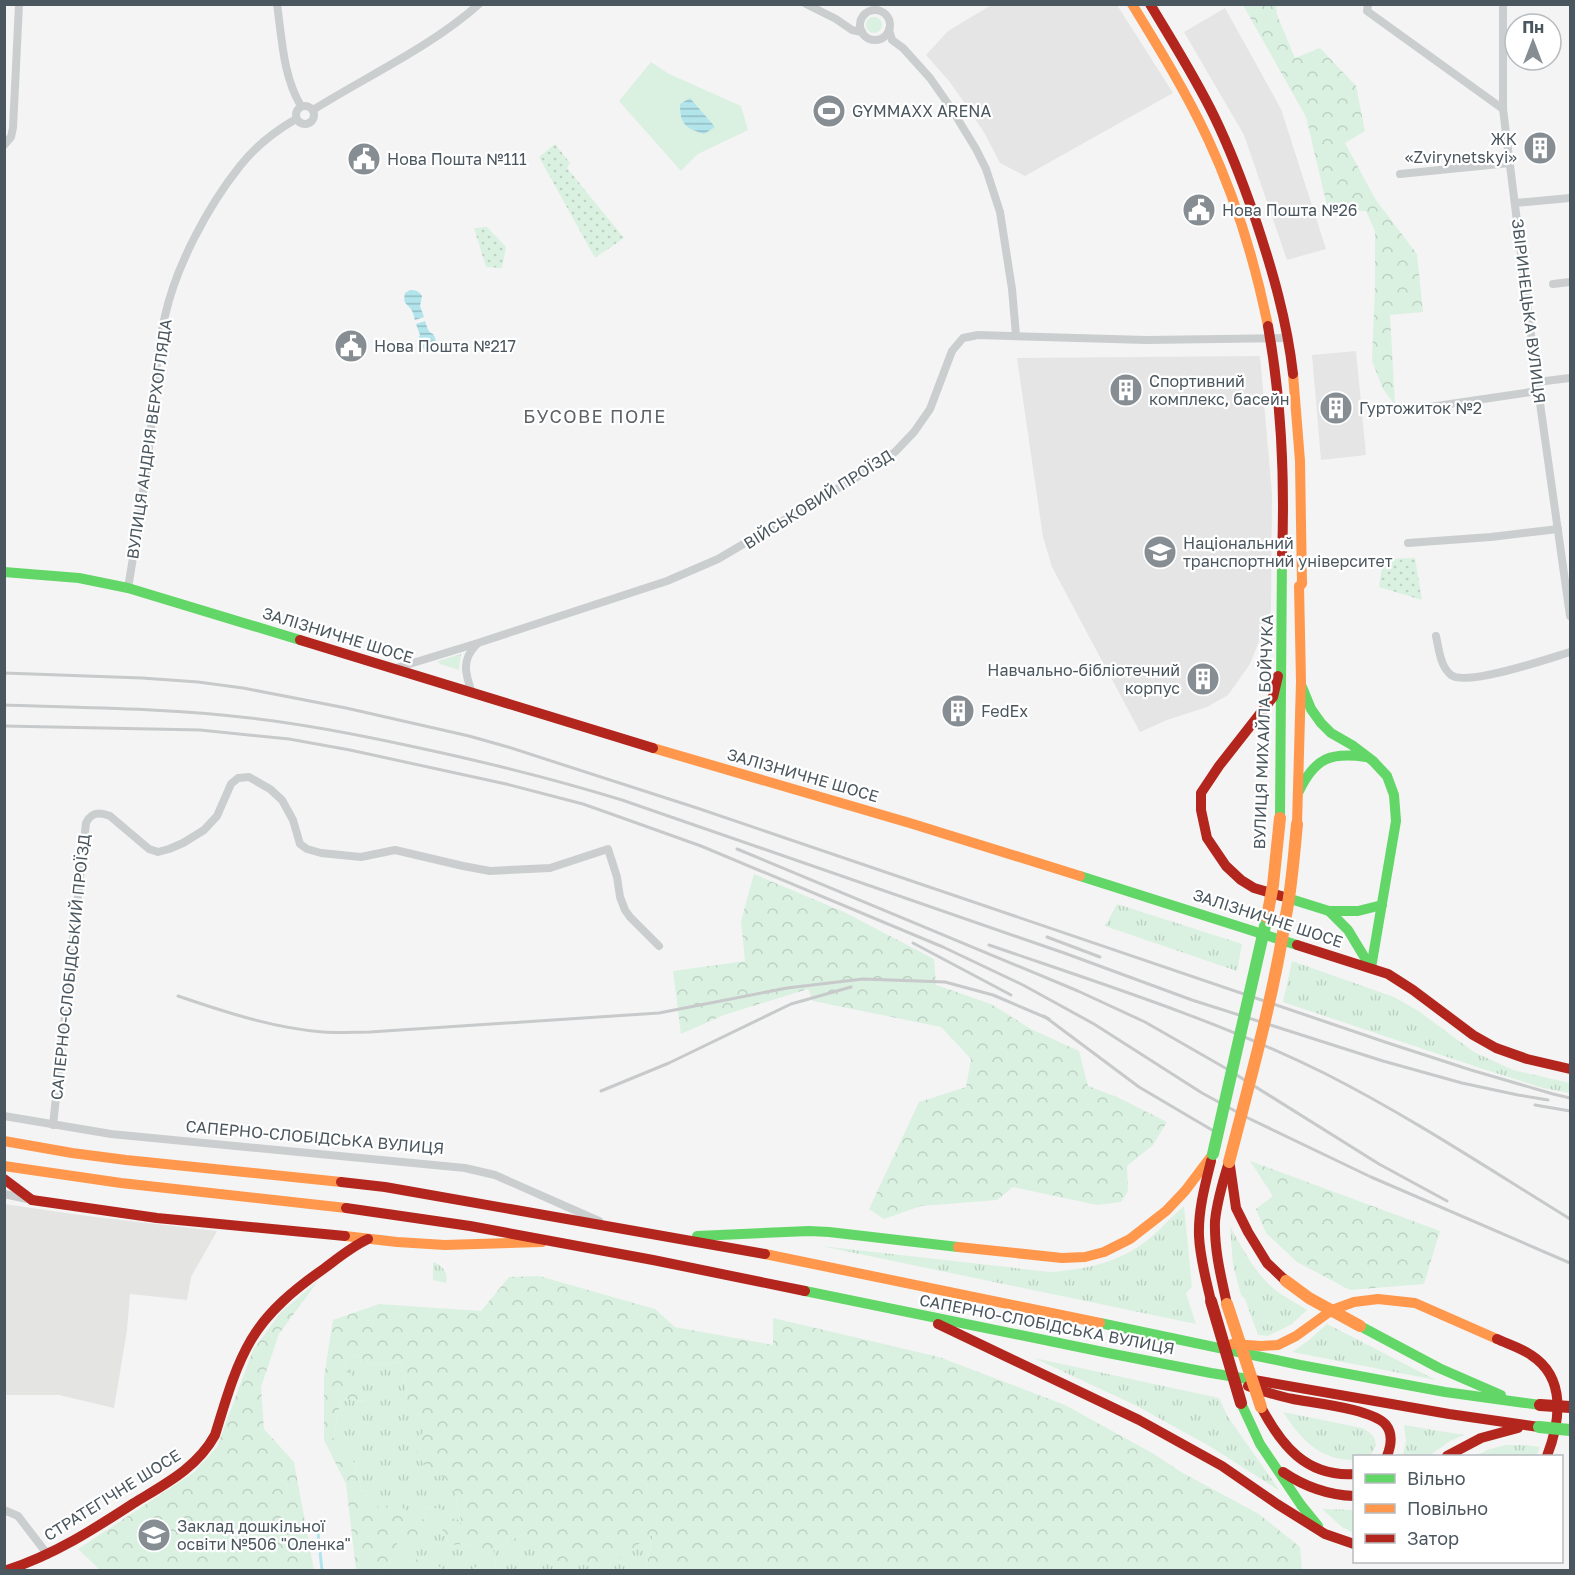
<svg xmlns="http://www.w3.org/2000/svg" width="1575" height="1575" font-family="'Golos Text',sans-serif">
<defs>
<pattern id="grass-tufts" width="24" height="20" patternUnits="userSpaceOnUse" patternTransform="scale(1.5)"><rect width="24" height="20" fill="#daf1e1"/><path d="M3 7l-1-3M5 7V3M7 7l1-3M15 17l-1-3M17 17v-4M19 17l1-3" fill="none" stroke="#bdd1c3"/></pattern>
<pattern id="forest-crowns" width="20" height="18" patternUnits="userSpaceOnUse" patternTransform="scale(1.5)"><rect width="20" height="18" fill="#daf1e1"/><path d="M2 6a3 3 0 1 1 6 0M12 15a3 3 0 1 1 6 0" fill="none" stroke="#bdd1c3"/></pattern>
<pattern id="park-dots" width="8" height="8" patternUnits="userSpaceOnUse" patternTransform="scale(1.5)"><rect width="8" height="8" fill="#daf1e1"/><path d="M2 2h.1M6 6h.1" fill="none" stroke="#bdd1c3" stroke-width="1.8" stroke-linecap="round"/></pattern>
<pattern id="water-rules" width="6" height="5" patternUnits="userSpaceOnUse" patternTransform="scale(1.5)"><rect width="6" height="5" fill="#b2e4ec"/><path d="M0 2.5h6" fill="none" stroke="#93bcc2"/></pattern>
</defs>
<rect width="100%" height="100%" fill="#f4f4f4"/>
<path fill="#e4e4e2" d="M4,1204L87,1216L217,1231L191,1277L187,1300L130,1294L127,1330L114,1408L59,1395H5Z"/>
<g fill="#e6e5e5">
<path d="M993,4L1117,5L1173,93L1025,176L1000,163L985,134L966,105L949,81L926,55L948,31Z"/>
<path d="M1225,8L1281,109L1326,249L1287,260L1244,135L1184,32Z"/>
<path d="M1356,351L1366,455L1321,460L1312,355Z"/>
<path d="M1260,356L1272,494L1271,610L1250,664L1228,695L1207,707L1167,720L1140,732L1052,567L1043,537L1017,358Z"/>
</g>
<g fill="url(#grass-tufts)">
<circle cx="874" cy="25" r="8"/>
<path d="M461,654L459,670L440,664L438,661Z"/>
<path d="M1117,904L1242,944L1237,971L1105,926Z"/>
<path d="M1292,961L1394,997L1417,1010L1474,1052L1513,1070L1570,1083V1093L1543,1088L1483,1069L1283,1002Z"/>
<path d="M1184,1206L1192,1287L1186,1293L1196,1324L821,1246L1050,1272C1080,1270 1108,1265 1135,1249C1153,1238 1168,1220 1184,1206Z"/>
<path d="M1230,1226C1242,1248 1255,1273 1274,1289C1284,1297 1297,1303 1307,1310L1292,1324L1268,1336L1258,1335L1245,1299L1241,1295L1233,1265Z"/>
<path d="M433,1262C442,1265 449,1273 446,1283L433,1280Z"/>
<path d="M1327,1324L1436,1380L1292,1352L1308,1341Z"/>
<path d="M349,1356L359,1357L372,1365L401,1362L408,1404L427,1423L444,1477L454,1490L462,1526L441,1509L420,1507L440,1525L450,1545L470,1544L484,1562L472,1570H444L423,1557L394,1568L395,1570H379L395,1557L384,1511L363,1495L354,1463L333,1438L341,1398L365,1401L345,1365Z"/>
<path d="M1034,1358L1219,1398L1228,1417L1280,1491L1211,1447L1137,1406Z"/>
<path d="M1283,1412L1362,1428C1376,1435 1380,1443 1370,1456H1354V1460C1319,1460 1301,1439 1283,1412Z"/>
<path d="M1404,1425L1464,1435L1450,1441L1429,1456H1403L1406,1441Z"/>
<path d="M1506,1445H1524L1540,1447L1536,1456H1475L1490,1449Z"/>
<path d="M1322,1509L1354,1510V1533L1342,1527Z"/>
<path d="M525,1533L559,1562L653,1533L646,1570H497L493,1550Z"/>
</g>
<g fill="url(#forest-crowns)">
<path d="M1243,5H1276L1277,15L1295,58L1320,48L1356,86L1365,131L1345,143L1376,200L1417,254L1423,312L1390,315L1395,405L1383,389L1372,361L1375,285V231L1366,211L1328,210L1306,117Z"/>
<path d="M754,874L846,913L934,959L936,985L991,1004L1031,1029L1079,1051L1088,1086L1117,1097L1167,1122L1153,1145L1127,1166L1128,1191L1121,1202L1097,1205L1013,1187L997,1200L921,1206L884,1219L869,1209L919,1102L966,1087L971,1059L941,1027L813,1001L808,989L724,1015L681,1034L673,971L745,961L741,921Z"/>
<path d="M1250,1161L1440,1231L1424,1284L1350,1290L1297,1262L1266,1233L1256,1209L1273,1196Z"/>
<path d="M539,1276L655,1309L675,1327L773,1345V1318L939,1357L1065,1405L1154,1454L1181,1472L1259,1514L1300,1547L1302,1570H646L653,1534L606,1567L559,1562L525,1533L493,1550L497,1570H472L484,1562L470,1544L450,1545L440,1525L419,1507L441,1509L462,1525L454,1490L444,1477L427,1472L415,1447L427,1423L408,1404L401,1362L372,1365L359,1357L349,1356L345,1365L366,1401L341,1398L333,1438L354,1463L363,1495L383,1510L390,1501L428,1522L421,1545L397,1542L395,1557L379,1570H356L346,1484L324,1440V1377L333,1320L379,1304L481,1311L509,1277Z"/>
<path d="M318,1281L279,1334L261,1387L264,1429L294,1462L314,1570H100L78,1549L193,1473L217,1447L253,1350L281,1312Z"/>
<path d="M423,1557L444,1570H395L394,1568Z"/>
</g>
<g fill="url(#park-dots)">
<path d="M555,144L570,163L567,168L624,238L595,258L539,157Z"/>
<path d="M487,227L506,247L502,268L486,267L474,228Z"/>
<path d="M1415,558L1422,600L1379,587L1383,559Z"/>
</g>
<path fill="#daf1e1" d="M651,62L669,74L741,106L748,130L698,154L681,171L619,101Z"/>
<g fill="url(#water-rules)">
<path d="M690,98L715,127L704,134C685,128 680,124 680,104Z"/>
<path d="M410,290C416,290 419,291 422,296L420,306L424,317L415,320C414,317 413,311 410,308C405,302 403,303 405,293Z"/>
<path d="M425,321C426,324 427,328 429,331C430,333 432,333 433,334C439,342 434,348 426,350L419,345L417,340L420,335L416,324Z"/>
</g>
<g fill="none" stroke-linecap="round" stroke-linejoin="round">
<path stroke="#b2e4ec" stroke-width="3" d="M317,1524L322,1570"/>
<g stroke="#cbcecf" stroke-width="8">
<path d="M277,4C282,39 283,76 301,106"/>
<path d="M806,4L836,19L852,30L862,32"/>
<path d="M1368,4L1367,11L1503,109"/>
<path d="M1503,4V109L1537,382L1570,616"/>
<circle cx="875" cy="25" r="15"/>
<path d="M889,30L892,40L903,48L930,78L951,108L976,149L986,169L1000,212L1012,289L1016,335"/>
<circle cx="305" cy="115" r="9"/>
<path d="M313,110C367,76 431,47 479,4"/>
<path d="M4,145L11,137L13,128L19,4"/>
<path d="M1400,174L1510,163"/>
<path d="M1515,203L1570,198"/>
<path d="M1553,284L1570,282"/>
<path d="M1537,382L1570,378"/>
<path d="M1430,407L1538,391"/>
<path d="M1408,543L1491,537L1558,529"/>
<path d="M128,588C136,541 143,495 149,448C154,404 155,359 165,316C176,266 208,206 240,166C255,147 275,131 296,119"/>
<path d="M1436,636C1439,649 1440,666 1451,675C1467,687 1550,658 1570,652"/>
<path d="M393,669L478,643L667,581L718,559L857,477L895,452L914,432L930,409L952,351L963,338L978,335L1146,340L1288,338"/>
<path d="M472,693C465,673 461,660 477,644"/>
<path d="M4,1116L111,1134L465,1168L495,1175L599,1221"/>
<path d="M53,1125L86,823C91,812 100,812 110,816L149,849L158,852L169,849L183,843L204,830L217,816L231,784L238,778L249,777L270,789L282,800L293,820L300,844L307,849L321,853L361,857L395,850L463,866L490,871L550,868L608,849L617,877L620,897L625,910L630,917L659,946"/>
<path d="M4,1194L27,1199"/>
<path d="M4,1510L18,1516L48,1555"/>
</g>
<g stroke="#63d668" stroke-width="10">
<path d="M4,572L79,578L128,588L300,640"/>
<path d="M1302,687L1311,709L1321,723L1331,733L1352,745L1373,761L1387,776L1394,795L1396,821L1371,968"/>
<path d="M1299,791C1315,758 1330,752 1366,757"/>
<path d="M1280,818L1282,556"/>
<path d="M1080,876L1297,945"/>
<path d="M1281,896L1329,911H1358L1382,905"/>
<path d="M1329,911L1348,930L1371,968"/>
<path d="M697,1236L809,1231L829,1232L958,1247"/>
<path d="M805,1291L1108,1353L1211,1373L1254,1380"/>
<path d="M1100,1323L1300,1365L1445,1392L1540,1405"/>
<path d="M1360,1326L1439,1368L1501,1395"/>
<path d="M1241,1403L1260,1444L1301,1505L1318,1526"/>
</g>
<g stroke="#ff974d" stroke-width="10">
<path d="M1132,4C1159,48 1186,92 1208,139C1236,199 1255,262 1268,326"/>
<path d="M1293,374L1300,461L1302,584L1299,586L1301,681L1297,824"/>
<path d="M653,748L913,824L1080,876"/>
<path d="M4,1141L72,1153L126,1160L341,1182"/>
<path d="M4,1166L121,1183L346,1208"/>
<path d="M345,1236L397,1242L445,1245L542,1242"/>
<path d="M958,1247L1062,1258L1085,1257L1104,1252L1130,1239L1166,1211L1185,1191L1213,1154"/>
<path d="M765,1254L1100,1323"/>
<path d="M1232,1344L1261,1346L1278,1345L1296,1336L1332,1310L1354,1302L1378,1299L1415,1303L1497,1339"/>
</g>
<g stroke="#b3261e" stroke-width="10">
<path d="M1150,4C1172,41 1195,77 1214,116C1230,149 1243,183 1255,218C1272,269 1287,320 1293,374"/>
<path d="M1268,326C1282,404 1285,478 1282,556"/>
<path d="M300,640L653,748"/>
<path d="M1278,676L1273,697L1219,766L1201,793V810L1207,838L1226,866L1241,880L1254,888L1281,896"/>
<path d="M1297,945L1388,974L1413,990L1473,1035L1496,1048L1527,1059L1570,1069"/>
<path d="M1211,1161C1205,1185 1198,1211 1199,1236C1200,1258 1206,1280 1211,1301"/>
<path d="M1230,1166L1236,1208L1248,1232L1267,1263L1286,1281"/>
<path d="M4,1179L32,1200"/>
<path d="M341,1182L385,1187L765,1254"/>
<path d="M32,1200L157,1218L345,1236"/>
<path d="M346,1208L470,1226L653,1260L805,1291"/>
<path d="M1227,1304C1221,1277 1214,1249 1215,1221C1217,1201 1223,1181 1229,1162"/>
<path d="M938,1324L1139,1420L1222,1466L1277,1504L1325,1534L1354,1544"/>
<path d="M1497,1339C1508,1344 1521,1348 1531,1355C1567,1378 1560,1422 1547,1456"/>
<path d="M1254,1380L1449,1414L1539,1427"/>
<path d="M1248,1386C1263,1391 1277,1396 1293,1399C1314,1403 1373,1409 1386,1425C1393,1434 1391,1446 1387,1456"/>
<path d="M1261,1407C1281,1445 1306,1477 1354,1474"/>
<path d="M1447,1456L1481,1438L1518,1428"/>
<path d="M1283,1472C1305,1487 1328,1495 1354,1496"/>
<path d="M7,1570C54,1555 94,1529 134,1503C165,1484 197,1468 215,1435C225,1403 234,1369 251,1340C268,1311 295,1289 322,1270C337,1259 351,1247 368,1239"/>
</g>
<g stroke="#c7c9ca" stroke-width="3">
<path d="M4,673L142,678L198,682L243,688L346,708L469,736L508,747L697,808L1388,1043L1471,1070L1553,1094L1570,1098"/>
<path d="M4,705C86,708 169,708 250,718C305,724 360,735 415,747C485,762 554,779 622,800L1067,954L1192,1000L1383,1061L1462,1083L1518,1095L1548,1100"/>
<path d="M4,726L200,730L289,739L350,750L506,784L583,804L617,816L701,846L943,947L1023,985L1094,1024L1202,1093L1248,1118L1371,1177L1570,1263"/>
<path d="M737,849L1078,991L1145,1022L1227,1069L1379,1164L1447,1201"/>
<path d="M1047,937L1100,957"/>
<path d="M913,943L1011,995"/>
<path d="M989,945C1102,984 1217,1020 1324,1073C1409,1116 1489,1169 1570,1219"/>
<path d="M178,996C225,1012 273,1028 323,1032C338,1033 354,1032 370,1032L659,1013L787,988L863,979L945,982L993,995L1049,1019"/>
<path d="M1044,1016L1139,1087L1212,1130"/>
<path d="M601,1091L669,1063L791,1004L851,987"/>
<path d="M1535,1105L1570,1111"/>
</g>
<g stroke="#63d668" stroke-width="12">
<path d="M1213,1154L1267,917"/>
<path d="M1539,1427L1570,1430"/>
</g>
<g stroke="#ff974d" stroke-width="12">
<path d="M1267,917L1273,885L1280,818"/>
<path d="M1229,1162C1250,1080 1273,999 1286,915C1292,885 1294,854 1297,824"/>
<path d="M1286,1281L1309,1298L1360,1326"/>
<path d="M1227,1304L1261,1407"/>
</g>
<g stroke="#b3261e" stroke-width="12">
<path d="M1211,1301L1241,1403"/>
<path d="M1540,1405L1570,1407"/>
</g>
</g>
<defs>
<g id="stadium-disc" transform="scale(1.725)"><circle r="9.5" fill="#868e93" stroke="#fff"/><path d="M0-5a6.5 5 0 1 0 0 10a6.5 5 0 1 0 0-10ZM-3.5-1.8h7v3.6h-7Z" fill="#fff"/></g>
<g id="building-disc" transform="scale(1.725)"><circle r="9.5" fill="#868e93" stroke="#fff"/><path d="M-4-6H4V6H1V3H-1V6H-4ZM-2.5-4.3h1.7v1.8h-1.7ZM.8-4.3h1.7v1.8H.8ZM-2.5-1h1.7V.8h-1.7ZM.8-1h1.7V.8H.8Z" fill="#fff"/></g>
<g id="civic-disc" transform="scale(1.725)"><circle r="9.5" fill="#868e93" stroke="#fff"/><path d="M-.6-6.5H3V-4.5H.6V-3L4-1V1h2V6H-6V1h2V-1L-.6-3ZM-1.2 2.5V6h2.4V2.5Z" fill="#fff"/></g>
<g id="university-disc" transform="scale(1.725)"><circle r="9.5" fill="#868e93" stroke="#fff"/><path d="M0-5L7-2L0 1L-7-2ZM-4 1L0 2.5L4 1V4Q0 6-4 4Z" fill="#fff"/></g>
<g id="school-disc" transform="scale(1.725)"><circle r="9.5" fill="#868e93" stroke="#fff"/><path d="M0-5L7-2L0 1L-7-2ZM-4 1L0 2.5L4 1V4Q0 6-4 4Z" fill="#fff"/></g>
</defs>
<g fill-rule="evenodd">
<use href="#stadium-disc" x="829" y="111"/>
<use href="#building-disc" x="1540" y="148"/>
<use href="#civic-disc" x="364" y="159"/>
<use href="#civic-disc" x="1199" y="210"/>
<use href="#civic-disc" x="351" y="346"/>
<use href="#building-disc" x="1126" y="390"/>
<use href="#building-disc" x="1336" y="408"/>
<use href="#university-disc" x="1160" y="552"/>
<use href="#building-disc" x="1203" y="679"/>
<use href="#building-disc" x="958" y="711"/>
<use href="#school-disc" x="154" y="1535"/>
</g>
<g text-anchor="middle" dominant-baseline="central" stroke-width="4.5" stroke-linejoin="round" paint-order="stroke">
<g font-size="16" fill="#4b575f" stroke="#fff" text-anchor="start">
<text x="852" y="111">GYMMAXX ARENA</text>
<text x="1517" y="139" text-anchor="end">ЖК<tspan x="1517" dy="18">«Zvirynetskyi»</tspan></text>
<text x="387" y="159">Нова Пошта №111</text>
<text x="1222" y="210">Нова Пошта №26</text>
<text x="374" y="346">Нова Пошта №217</text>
<text x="1149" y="381">Спортивний<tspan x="1149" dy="18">комплекс, басейн</tspan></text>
<text x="1359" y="408">Гуртожиток №2</text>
<text x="1183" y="543">Національний<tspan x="1183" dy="18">транспортний університет</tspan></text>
<text x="1180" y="670" text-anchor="end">Навчально-бібліотечний<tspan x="1180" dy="18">корпус</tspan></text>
<text x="981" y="711">FedEx</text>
<text x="177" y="1526">Заклад дошкільної<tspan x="177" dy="18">освіти №506 "Оленка"</tspan></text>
</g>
<g font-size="16" fill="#4b575f" stroke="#fff">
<text transform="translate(1529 311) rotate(83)">ЗВІРИНЕЦЬКА ВУЛИЦЯ</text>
<text transform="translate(149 439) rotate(-82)">ВУЛИЦЯ АНДРІЯ ВЕРХОГЛЯДА</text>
<text transform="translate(818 499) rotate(-32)">ВІЙСЬКОВИЙ ПРОЇЗД</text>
<text transform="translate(338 635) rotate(17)">ЗАЛІЗНИЧНЕ ШОСЕ</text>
<text transform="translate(1263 732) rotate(-88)">ВУЛИЦЯ МИХАЙЛА БОЙЧУКА</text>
<text transform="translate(803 775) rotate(16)">ЗАЛІЗНИЧНЕ ШОСЕ</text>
<text transform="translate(1268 918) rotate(18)">ЗАЛІЗНИЧНЕ ШОСЕ</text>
<text transform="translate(70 967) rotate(-84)">САПЕРНО-СЛОБІДСЬКИЙ ПРОЇЗД</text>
<text transform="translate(315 1137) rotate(5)">САПЕРНО-СЛОБІДСЬКА ВУЛИЦЯ</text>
<text transform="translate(1047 1324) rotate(11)">САПЕРНО-СЛОБІДСЬКА ВУЛИЦЯ</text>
<text transform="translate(112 1495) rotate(-32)">СТРАТЕГІЧНЕ ШОСЕ</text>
</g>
<g font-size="18" letter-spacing="1.5" fill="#5f6367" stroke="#fff">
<text x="595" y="416">БУСОВЕ ПОЛЕ</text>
</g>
</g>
<rect width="1575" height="1575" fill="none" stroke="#4b575f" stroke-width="12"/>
<rect x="1353" y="1455" width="210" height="108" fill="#ffffff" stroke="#b7bcbf" stroke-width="1.5"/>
<rect x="1365" y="1474" width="30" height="9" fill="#63d668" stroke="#b7bcbf" stroke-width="1.5"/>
<text x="1407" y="1485" font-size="18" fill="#4b575f">Вільно</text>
<rect x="1365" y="1504" width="30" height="9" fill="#ff974d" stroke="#b7bcbf" stroke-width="1.5"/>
<text x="1407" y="1515" font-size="18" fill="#4b575f">Повільно</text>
<rect x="1365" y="1534" width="30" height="9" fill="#b3261e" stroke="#b7bcbf" stroke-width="1.5"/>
<text x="1407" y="1545" font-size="18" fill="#4b575f">Затор</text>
<g transform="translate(1533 42)"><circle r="28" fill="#ffffff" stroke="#b7bcbf" stroke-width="1.5"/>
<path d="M0-4.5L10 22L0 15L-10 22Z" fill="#868e93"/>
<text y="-9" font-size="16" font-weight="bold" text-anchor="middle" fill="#4b575f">Пн</text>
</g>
</svg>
